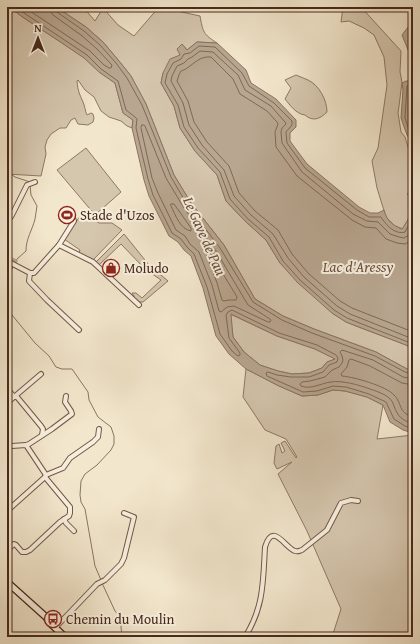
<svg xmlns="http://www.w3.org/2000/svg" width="420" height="644" font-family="'Gentium Book Plus',serif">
<rect width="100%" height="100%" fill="#f2e6cc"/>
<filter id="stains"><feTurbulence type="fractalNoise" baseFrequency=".005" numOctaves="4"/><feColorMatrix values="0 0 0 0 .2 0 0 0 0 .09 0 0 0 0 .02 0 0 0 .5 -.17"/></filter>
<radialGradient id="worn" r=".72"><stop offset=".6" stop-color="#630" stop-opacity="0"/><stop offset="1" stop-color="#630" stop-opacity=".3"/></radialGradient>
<g fill="#d5c6ae" stroke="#8e7864">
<path d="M7,7H9L24,18L59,41L85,58L99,72L115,83L123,113L133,120L132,128L127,126L121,121L109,117L101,111L94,97L85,90L78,80L77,81C78,91 79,93 83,102C85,106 85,111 87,115L91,113L93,114L94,118L93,122L88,125L78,124L75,118L71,120L66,128H60L51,134L47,140L45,147L46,154L41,176L7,174Z"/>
<path d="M56,7H83L95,21L103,8L118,25L134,36L159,7L200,16C203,32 203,34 217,43L197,42L187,50L182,44L180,55L163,73L161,83L174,106L180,128L195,151L217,175L226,201L245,221L266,240L280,263L332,313L346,322L361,328L406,345L413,349V371L407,369L376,352L314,329L283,316L255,299L224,245L191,203L174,175L146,104L131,76L119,61L103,42L86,27Z"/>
<path d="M343,7H361L401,51L400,72L402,82L399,106L398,113L401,132L405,137L409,150L413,152V191L407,194L413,199C413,210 408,220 403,229L395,226L386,217L377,188L372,161L378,148L387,85L384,57L374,35L364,28L349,21L341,22Z"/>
<path d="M296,75C300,77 304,78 308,80C319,85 327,100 327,112C320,119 313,122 305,115C296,114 290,105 285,99L291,88L285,80Z"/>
<path d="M86,148L121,192L95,215L57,170Z"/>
<path d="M83,212L99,223H112L122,230L93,260L79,253L80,250L64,239Z"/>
<path d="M124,234L149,265L168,281L143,302H138L134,298V296L132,293H136L142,298L161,280L145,269L121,244L99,265L96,262Z"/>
<path d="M230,314L277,336L315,349L336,359L327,362L322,368L309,373L292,374L278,371L260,365L244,352L233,337Z"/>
<path d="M246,369L279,386L302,396L318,395L333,390L345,391L367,397L383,405L377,439L413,435V637H332L341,609L307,531L278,474L292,462L277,469L274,463L276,446L279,444L282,453L285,451L281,443L285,441L296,458L297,457L286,439L265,430L243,397Z"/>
</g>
<g fill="#b8a690" stroke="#8b7461" fill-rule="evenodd">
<path d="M9,7H56L86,27L103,42L119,61L131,76L146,104L174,175L191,203L224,245L255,299L283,316L314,329L376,352L407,369L413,371V433L403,430L390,422L383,405L367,397L345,391L333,390L318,395L302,396L279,386L246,369L229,354L216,336L203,288L191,256L184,250L178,242L169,236L149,196L144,180L132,128L133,120L123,113L115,83L99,72L84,58L59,41L24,18ZM231,314L277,336L315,349L335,359L327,362L322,368L309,373L292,374L278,371L260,365L244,352L233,337Z"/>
<path d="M413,11V62L402,35L409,26L411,12Z"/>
<path d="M197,42L217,43L246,70L251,83L276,99L296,120V127L290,133V141L307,164L359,207L370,213H378L384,210C387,221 392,225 402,229L408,220L413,205V349L406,345L346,322L332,313L298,283L280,263L266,240L245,221L226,201L217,175L195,151L180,128L174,106L161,83L163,73L170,59L180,55L177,49L182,44L187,50Z"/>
<path d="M406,81H413V144L407,135L401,118L403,90L402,83Z"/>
</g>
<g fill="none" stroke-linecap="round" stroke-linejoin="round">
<g stroke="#806856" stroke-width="1">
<path d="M15,7L87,55L101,69L118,81L126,110L135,117L137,119L136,128L148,179L153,195L172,233L181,239L187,247L194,254L207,287L220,334L232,351L238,356L240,355V353L229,338L226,315L228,312L232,310L279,333L317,345L336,355L338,358L337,362L329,365L323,372L309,377H291L277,375L268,372L266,373L267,376L303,392L317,391L333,386L346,387L369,394L386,402L394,419L405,426L413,429"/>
<path d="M24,7L90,51L104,65L109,68H111L112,65L97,49L81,35L53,15L50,11V7"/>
<path d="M55,7V10L57,12L84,31L100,45L116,63L127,78L142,105L171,177L188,206L220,248L253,302L282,320L312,333L375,356L405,372L413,374"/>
<path d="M413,85H408L407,86L405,118L410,133L413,137"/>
<path d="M142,125H144L145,126L166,178L184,208L216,251L248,305L270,319L271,320L270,322H268L234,306L227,307L221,312L219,311L212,285L199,252L190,244L185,236L176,230L158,193L152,178L141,128Z"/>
<path d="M171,204H174L191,228V231C180,229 176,216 171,206Z"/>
<path d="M413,217L405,232C395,235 386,225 381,217H369L357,210L305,168L287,143L286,132L292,125V121L274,103L249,86L242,73L215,47L199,46L190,53L184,54L181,59L173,63L167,74L165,83L178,105L184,127L198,148L220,172L230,199L248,219L269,237L283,261L300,280L334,310L347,318L362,324L408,342L413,345"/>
<path d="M413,229L409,235L404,238L399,237L390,234L378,222L367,221L353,214L302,172L282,143L281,132L282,128L286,124L285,122L271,106L245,90L238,75L213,52L200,51L192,57L188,59L184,63L177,66L172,76L171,81L183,103L189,125L202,145L224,170L234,196L251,215L273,234L288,258L304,277L337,306L350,314L413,339"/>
<path d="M413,240L405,244L397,243L386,239L376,228L365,227L352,220L297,176L276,147L275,132L278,124L277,122L267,111L240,94L233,79L211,57C200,56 195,63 187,68C185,70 183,70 181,71C179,74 178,78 177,81L188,101L194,122L207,142L229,166L239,193L255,211L278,230L292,254L308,273L340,301L352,308L413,332"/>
<path d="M206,251H209L211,254L237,297L236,300H229L224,301L222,300L217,283L206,253Z"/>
<path d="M413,379L403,377L373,360L342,350L340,352L342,356L343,360L342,363L339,367L332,370L325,377L310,381L302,382L300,384L301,386C311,390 321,383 331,382C342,380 359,385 370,389C376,391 385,394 389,398C392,400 393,403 394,406C398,417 402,420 413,424"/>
<path d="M413,385L402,383L370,366L351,359L349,360L347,367L341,374L342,376C354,377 386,386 394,395C403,404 397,412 413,417"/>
</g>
<g stroke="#8b7461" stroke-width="1">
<path d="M7,171L15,177L30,182"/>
<path d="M14,264L17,259L26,251C26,238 32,231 35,219C36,215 36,210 37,206L31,195L30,185"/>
<path d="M7,279L13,267"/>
<path d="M7,305L12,315L35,343L49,356L56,367L62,369H72L88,392L89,400L98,417L111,427L114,436V444L111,450L97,465L85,474L81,481L80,495L81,502L85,509L95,566L101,580"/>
<path d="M102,583L115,611L120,617L122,637"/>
</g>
<path stroke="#b8a690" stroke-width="3.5" d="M7,257L16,261"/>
<g stroke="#725847" stroke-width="6">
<g id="minor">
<path d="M7,222L12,215L27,185L35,182"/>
<path d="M59,245L93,262L139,305"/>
<path d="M7,261L30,273H34L59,245L74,221L73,218"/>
<path d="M30,273L29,281L47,300L79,330"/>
<path d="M7,388L14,397H17L41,426L43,429L42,435"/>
<path d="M7,403L41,374"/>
<path d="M7,444L12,446L26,445L46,475L63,468L70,458L93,442L98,437L99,429"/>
<path d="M26,445L29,444L52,429L72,414L71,411L65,402L66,396"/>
<path d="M7,488L8,489"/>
<path d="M7,511L45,477L46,475"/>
<path d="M64,519L66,523L74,531"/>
<path d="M7,550L14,544L16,545L22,552H26L30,550L60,522L69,516L70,513V507L45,477"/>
<path d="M55,628L97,584L105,580L121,564L124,558L134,517L124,513"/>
<path d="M245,637C264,607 263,581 265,547C273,521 285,548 295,551C298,552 299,551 302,550L327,530L341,503L351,500L358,501"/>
</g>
</g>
<g stroke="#48291b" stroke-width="8">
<path id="secondary" d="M7,582L46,617L50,623L65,637"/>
</g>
<use href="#minor" stroke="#f7efde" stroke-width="4"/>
<use href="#secondary" stroke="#f7efde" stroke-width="5.5"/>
</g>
<defs>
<g id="stadium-ring" transform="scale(0.9)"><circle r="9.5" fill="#f7efde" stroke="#8f2418" stroke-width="1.5"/><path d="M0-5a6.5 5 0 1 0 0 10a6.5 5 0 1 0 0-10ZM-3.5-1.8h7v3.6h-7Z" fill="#8f2418"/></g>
<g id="shop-ring" transform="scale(0.9)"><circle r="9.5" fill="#f7efde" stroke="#8f2418" stroke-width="1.5"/><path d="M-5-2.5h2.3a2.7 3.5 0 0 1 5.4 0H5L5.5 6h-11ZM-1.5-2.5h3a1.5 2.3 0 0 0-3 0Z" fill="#8f2418"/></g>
<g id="bus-ring" transform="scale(0.9)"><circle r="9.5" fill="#f7efde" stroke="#8f2418" stroke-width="1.5"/><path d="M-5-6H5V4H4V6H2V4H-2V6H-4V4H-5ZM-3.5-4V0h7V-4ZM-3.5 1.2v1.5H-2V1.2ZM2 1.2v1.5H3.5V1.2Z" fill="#8f2418"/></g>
</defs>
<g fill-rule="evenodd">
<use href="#stadium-ring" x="67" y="215"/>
<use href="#shop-ring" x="111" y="268"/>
<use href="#bus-ring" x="53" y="619"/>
</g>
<g text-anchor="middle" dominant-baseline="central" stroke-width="4" stroke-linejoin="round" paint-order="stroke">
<g font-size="14" fill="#48291b" stroke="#f7efde" text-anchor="start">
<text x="80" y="215">Stade d'Uzos</text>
<text x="124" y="268">Moludo</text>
<text x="66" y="619">Chemin du Moulin</text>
</g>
<g font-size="15" font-style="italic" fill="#6a4e3e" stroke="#f7efde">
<text transform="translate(205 236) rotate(66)">Le Gave de Pau</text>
<text x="358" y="266">Lac d'Aressy</text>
</g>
</g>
<rect width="420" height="644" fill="none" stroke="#f2e6cc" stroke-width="24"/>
<rect x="8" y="8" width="404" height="628" fill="none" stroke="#48291b" stroke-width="2"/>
<rect x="12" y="12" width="396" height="620" fill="none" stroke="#48291b"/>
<g transform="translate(38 38)" stroke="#f7efde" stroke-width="3" paint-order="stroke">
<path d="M0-3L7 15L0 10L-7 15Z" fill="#48291b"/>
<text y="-6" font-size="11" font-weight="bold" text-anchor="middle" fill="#48291b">N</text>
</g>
<rect width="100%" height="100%" filter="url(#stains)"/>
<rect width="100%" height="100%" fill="url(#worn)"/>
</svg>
